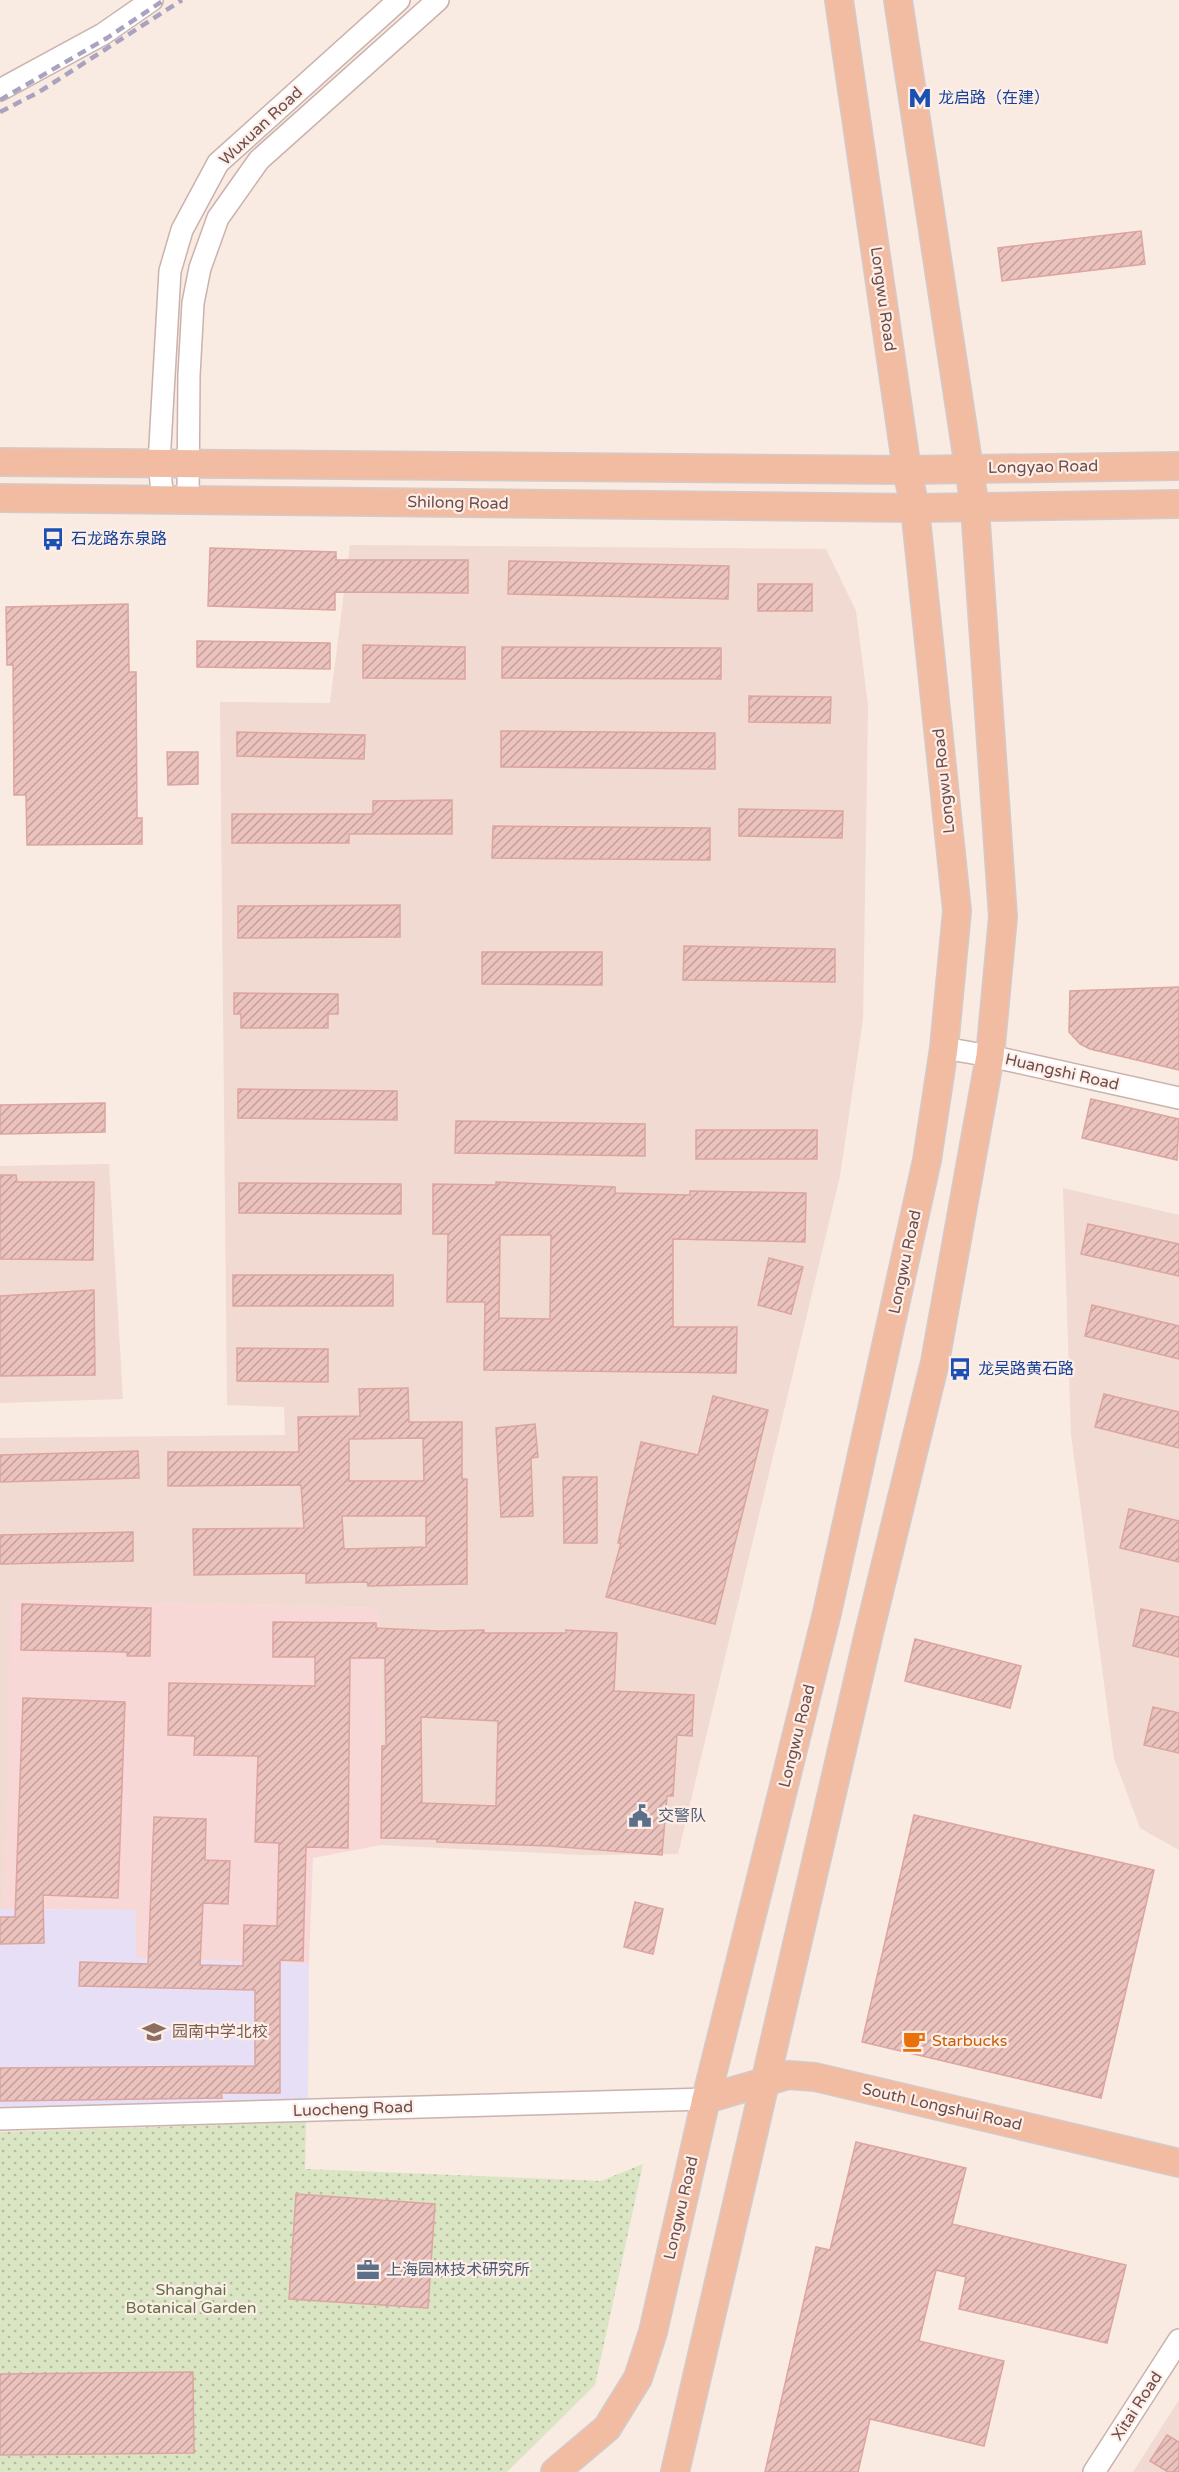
<svg xmlns="http://www.w3.org/2000/svg" width="1179" height="2472" font-family="'Varela Round','Noto Sans SC',sans-serif">
<defs>
<pattern id="grass-dots" width="8" height="8" patternUnits="userSpaceOnUse" patternTransform="scale(1.5)"><rect width="8" height="8" fill="#dae5c3"/><path d="M2 2h.1M6 6h.1" fill="none" stroke="#b5bca1" stroke-width="1.8" stroke-linecap="round"/></pattern>
<pattern id="building-hatch" width="6" height="6" patternUnits="userSpaceOnUse" patternTransform="scale(1.5)"><rect width="6" height="6" fill="#ebc2bd"/><path d="M-1 1l2-2M0 6l6-6M5 7l2-2" fill="none" stroke="#c3a09c"/></pattern>
</defs>
<rect width="100%" height="100%" fill="#f9eae2"/>
<g fill="#f0dad2">
<path d="M350,545L826,549L856,611L868,705L863,1019L840,1176L678,1854L583,1855L381,1845L379,1608L12,1600L4,1909H0V1438L285,1435L284,1407L227,1405L220,702L330,703Z"/>
<path d="M109,1164L123,1399L0,1403V1166Z"/>
<path d="M1063,1188L1179,1215V1850L1140,1828L1114,1758L1071,1434Z"/>
<path d="M1179,2400V2472H1133Z"/>
</g>
<path fill="#f8d7d7" d="M11,1600L379,1608L381,1845L313,1858L309,1964L136,1958L135,1910L4,1909Z"/>
<path fill="#e7dff5" d="M0,1909L135,1910L136,1958L309,1964L308,2100L0,2108Z"/>
<path fill="url(#grass-dots)" d="M306,2122L305,2169L601,2181L643,2164L595,2385L507,2472H0V2132Z"/>
<g fill="url(#building-hatch)" stroke="#dca59f" stroke-width="1.5" fill-rule="evenodd">
<path d="M1141,231L1145,264L1002,281L998,248Z"/>
<path d="M210,548L336,552V560H468V593L335,592V610L208,606Z"/>
<path d="M509,561L729,566L728,599L508,594Z"/>
<rect x="758" y="584" width="54" height="27"/>
<path d="M128,604L129,672H136L137,818H142V844L27,845L26,795H14L13,665H7L6,607Z"/>
<path d="M197,641L330,643V669L197,667Z"/>
<path d="M363,645L465,647V679L363,678Z"/>
<path d="M502,647L721,648V679L502,678Z"/>
<path d="M749,696L831,697L830,723L749,722Z"/>
<path d="M501,731L715,733V769L501,767Z"/>
<path d="M237,732L365,735L364,759L237,756Z"/>
<path d="M167,752H198V784L168,785Z"/>
<path d="M452,800V834H349V843H232V814H373V801Z"/>
<path d="M739,809L843,811L842,838L739,836Z"/>
<path d="M493,826L710,828V860L492,858Z"/>
<path d="M400,905V937L238,938V906Z"/>
<path d="M684,946L835,949V982L683,980Z"/>
<path d="M482,952H602V985L482,984Z"/>
<path d="M1179,987V1070L1090,1049L1080,1044L1069,1032L1070,991Z"/>
<path d="M234,993L338,994V1014H328V1028H241V1014H234Z"/>
<path d="M238,1089L397,1091V1120L238,1118Z"/>
<path d="M1091,1099L1179,1119L1177,1160L1082,1138Z"/>
<path d="M105,1103V1132L0,1134V1105Z"/>
<path d="M456,1121L645,1124V1156L455,1153Z"/>
<rect x="696" y="1130" width="121" height="29"/>
<path d="M0,1175H16L17,1182H94L93,1260L0,1259Z"/>
<path d="M496,1182L615,1187V1193L690,1195V1191L806,1193L805,1242L673,1239V1327H737L736,1373L484,1370L485,1302H447L448,1234H433V1184L496,1185ZM500,1235H551L550,1319L499,1318Z"/>
<path d="M239,1183L401,1184V1214L239,1213Z"/>
<path d="M1088,1224L1179,1244V1276L1081,1254Z"/>
<path d="M769,1258L803,1267L791,1314L758,1305Z"/>
<rect x="233" y="1275" width="160" height="31"/>
<path d="M94,1290L95,1375L0,1376V1296Z"/>
<path d="M1092,1305L1179,1326V1359L1085,1336Z"/>
<path d="M237,1348L328,1349V1382L237,1381Z"/>
<path d="M408,1388L409,1422H462V1479H467V1584L368,1586L367,1582L306,1583V1573L194,1575L193,1529L304,1528L301,1485L168,1486V1452H299L298,1417L360,1416L359,1389ZM423,1438L424,1481H349V1439ZM342,1516H426V1547L344,1549Z"/>
<path d="M1104,1394L1179,1412V1448L1095,1427Z"/>
<path d="M713,1396L768,1410L715,1624L606,1597L621,1543H618L641,1442L698,1455Z"/>
<path d="M535,1424L538,1457L531,1458L533,1516L501,1517L496,1428Z"/>
<path d="M138,1451L139,1478L0,1482V1455Z"/>
<path d="M563,1477H597V1543H564Z"/>
<path d="M1129,1509L1179,1521V1562L1120,1548Z"/>
<path d="M133,1532V1561L0,1564V1535Z"/>
<path d="M22,1604L151,1608L150,1656H127V1652L21,1650Z"/>
<path d="M1141,1609L1179,1617V1657L1133,1646Z"/>
<path d="M273,1622L376,1623V1628L438,1631L484,1630V1633H566V1630L617,1633L614,1691L694,1695L692,1736L677,1735L673,1796H667L662,1855L549,1846L437,1842V1839L381,1838L382,1746H386L385,1658H350L348,1848L306,1847L303,1961L280,1960V2093H221L222,2098L0,2101V2068L255,2066V1990L79,1986L80,1962L148,1964L154,1817L206,1819L205,1860L230,1861L228,1904L203,1903L200,1965L243,1966L244,1925L277,1926L279,1843L255,1842L258,1756L194,1755L195,1736L168,1735L169,1683L315,1686V1657H273ZM421,1717L498,1721L496,1806L422,1803Z"/>
<path d="M915,1639L1021,1666L1010,1708L905,1681Z"/>
<path d="M23,1698L125,1702L118,1898L43,1895L44,1943L0,1944V1917H15Z"/>
<path d="M1153,1707L1179,1713V1753L1144,1745Z"/>
<path d="M914,1815L1154,1870L1101,2098L862,2042Z"/>
<path d="M635,1902L663,1909L653,1954L624,1947Z"/>
<path d="M856,2142L966,2168L952,2224L1126,2265L1107,2343L959,2309L966,2277L936,2270L919,2341L1004,2361L984,2446L870,2419L858,2472H765L816,2247L830,2250Z"/>
<path d="M296,2194L435,2204L428,2308L289,2299Z"/>
<path d="M193,2372L194,2453L0,2455V2374Z"/>
<path d="M1167,2435L1179,2442V2472H1168L1150,2461Z"/>
</g>
<g fill="none" stroke-linecap="round" stroke-linejoin="round">
<g stroke="#cbb2ad" stroke-width="24">
<g id="minor">
<path d="M0,90L103,34L152,0"/>
<path d="M163,500L159,463L170,271L182,230L218,163L399,0"/>
<path d="M188,500L189,375L193,303L200,268L218,218L259,160L438,0"/>
<path d="M944,1048L990,1056L1179,1098"/>
<path d="M0,2119L706,2099"/>
<path d="M1094,2472L1179,2340"/>
</g>
</g>
<g stroke="#d4cac9" stroke-width="30">
<g id="major">
<path d="M0,462L907,470L1179,466"/>
<path d="M0,498L915,508L1179,504"/>
<path d="M706,2099L788,2075L815,2077L1179,2163"/>
<path d="M555,2472L607,2428L638,2378L653,2332L706,2099L827,1613L927,1160L944,1048L957,911L915,508L907,470L839,0"/>
<path d="M675,2472L868,1637L935,1362L990,1056L1003,917L975,508L898,0"/>
</g>
</g>
<use href="#minor" stroke="#fff" stroke-width="21"/>
<use href="#major" stroke="#f1bca1" stroke-width="27"/>
<g stroke="#aaa3c0" stroke-width="4.5" stroke-dasharray="9 6" stroke-linecap="butt">
<path d="M0,100L107,38L164,0"/>
<path d="M0,112L39,92L182,0"/>
</g>
</g>
<defs>
<g id="metro-bare" transform="scale(1.8)"><path d="M-5.5 5V-5H-3L0 0L3-5H5.5V5H3V-.5L0 4L-3-.5V5Z" fill="#1a4fb4" stroke="#fdeee8" stroke-width="2.5" paint-order="stroke"/></g>
<g id="bus-bare" transform="scale(1.8)"><path d="M-5-6H5V4H4V6H2V4H-2V6H-4V4H-5ZM-3.5-4V0h7V-4ZM-3.5 1.2v1.5H-2V1.2ZM2 1.2v1.5H3.5V1.2Z" fill="#1a4fb4" stroke="#fdeee8" stroke-width="2.5" paint-order="stroke"/></g>
<g id="civic-bare" transform="scale(1.8)"><path d="M-.6-6.5H3V-4.5H.6V-3L4-1V1h2V6H-6V1h2V-1L-.6-3ZM-1.2 2.5V6h2.4V2.5Z" fill="#5c6f8a" stroke="#fdeee8" stroke-width="2.5" paint-order="stroke"/></g>
<g id="school-bare" transform="scale(1.8)"><path d="M0-5L7-2L0 1L-7-2ZM-4 1L0 2.5L4 1V4Q0 6-4 4Z" fill="#8d6e63" stroke="#fdeee8" stroke-width="2.5" paint-order="stroke"/></g>
<g id="cafe-bare" transform="scale(1.8)"><path d="M-5.5-4.5H6V0H3Q3 3.5 0 3.5H-2.5Q-5.5 3.5-5.5 0ZM3-3.2v2h1.7v-2ZM-6 4.5H4V6H-6Z" fill="#e8710a" stroke="#fdeee8" stroke-width="2.5" paint-order="stroke"/></g>
<g id="office-bare" transform="scale(1.8)"><path d="M-6-3h4V-5.5h4V-3h4V5H-6ZM-1-4.5V-3h2v-1.5ZM-6 0V1H6V0Z" fill="#5c6f8a" stroke="#fdeee8" stroke-width="2.5" paint-order="stroke"/></g>
</defs>
<g fill-rule="evenodd">
<use href="#metro-bare" x="920" y="98"/>
<use href="#bus-bare" x="53" y="539"/>
<use href="#bus-bare" x="960" y="1369"/>
<use href="#civic-bare" x="640" y="1816"/>
<use href="#school-bare" x="154" y="2032"/>
<use href="#cafe-bare" x="914" y="2041"/>
<use href="#office-bare" x="368" y="2270"/>
</g>
<g text-anchor="middle" dominant-baseline="central" stroke-width="4.5" stroke-linejoin="round" paint-order="stroke">
<g font-size="16" fill="#164399" stroke="#fdeee8" text-anchor="start">
<text x="938" y="98">龙启路（在建）</text>
<text x="71" y="539">石龙路东泉路</text>
<text x="978" y="1369">龙吴路黄石路</text>
</g>
<g font-size="16" fill="#6e4e4c" stroke="#fdeee8">
<text transform="translate(261 126) rotate(-43)">Wuxuan Road</text>
<text transform="translate(883 299) rotate(82)">Longwu Road</text>
<text transform="translate(1043 467) rotate(-1)">Longyao Road</text>
<text transform="translate(458 503) rotate(1)">Shilong Road</text>
<text transform="translate(944 781) rotate(-96)">Longwu Road</text>
<text transform="translate(1062 1072) rotate(13)">Huangshi Road</text>
<text transform="translate(905 1262) rotate(-78)">Longwu Road</text>
<text transform="translate(797 1736) rotate(-76)">Longwu Road</text>
<text transform="translate(942 2107) rotate(13)">South Longshui Road</text>
<text transform="translate(353 2109) rotate(-2)">Luocheng Road</text>
<text transform="translate(681 2208) rotate(-77)">Longwu Road</text>
<text transform="translate(1137 2406) rotate(-57)">Xitai Road</text>
</g>
<g font-size="16" fill="#4e5e75" stroke="#fdeee8" text-anchor="start">
<text x="658" y="1816">交警队</text>
<text x="386" y="2270">上海园林技术研究所</text>
</g>
<g font-size="16" fill="#785e54" stroke="#fdeee8" text-anchor="start">
<text x="172" y="2032">园南中学北校</text>
</g>
<g font-size="16" fill="#c56008" stroke="#fdeee8" text-anchor="start">
<text x="932" y="2041">Starbucks</text>
</g>
<g font-size="16" fill="#607245" stroke="#fdeee8">
<text x="191" y="2290">Shanghai<tspan x="191" dy="18">Botanical Garden</tspan></text>
</g>
</g>
</svg>
